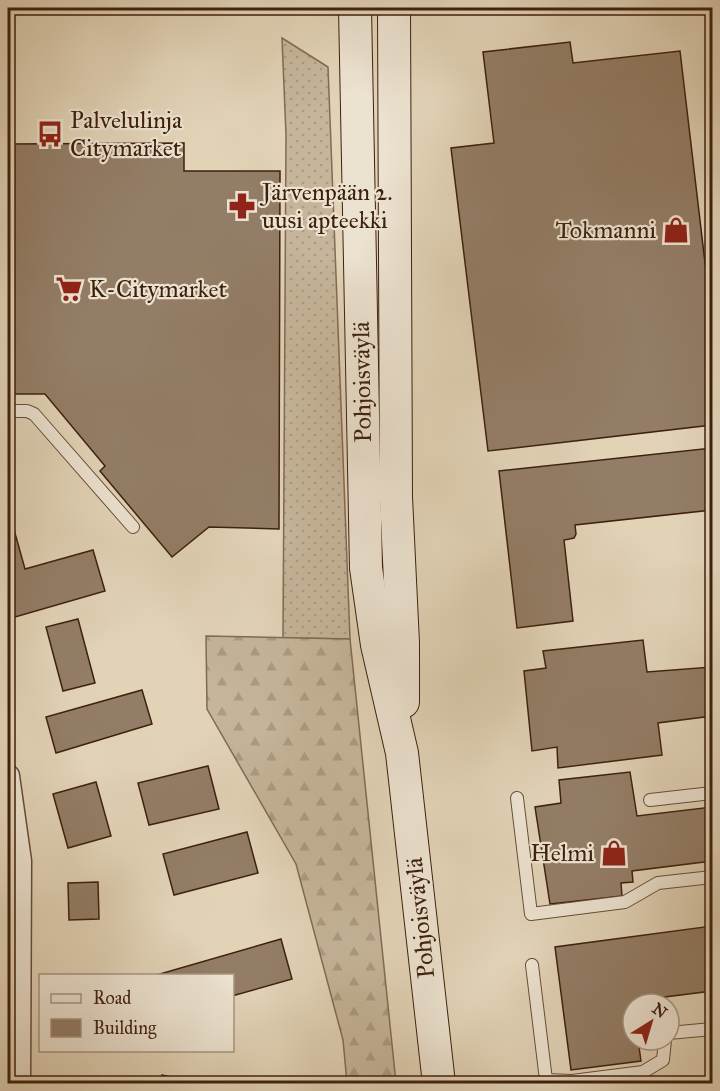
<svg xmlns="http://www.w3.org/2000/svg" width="720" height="1091" font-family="'IM FELL Great Primer',serif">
<defs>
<pattern id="grass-dots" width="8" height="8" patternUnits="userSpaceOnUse" patternTransform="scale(1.5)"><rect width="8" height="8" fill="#c6b59a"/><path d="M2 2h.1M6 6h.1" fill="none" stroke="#ab9b84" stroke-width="1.8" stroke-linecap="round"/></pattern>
<pattern id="forest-firs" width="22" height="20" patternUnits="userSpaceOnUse" patternTransform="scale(1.5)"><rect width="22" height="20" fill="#c6b59a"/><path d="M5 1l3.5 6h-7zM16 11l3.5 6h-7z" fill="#ab9b84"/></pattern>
</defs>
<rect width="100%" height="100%" fill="#e2d3b7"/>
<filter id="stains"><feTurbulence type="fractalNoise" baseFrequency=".00333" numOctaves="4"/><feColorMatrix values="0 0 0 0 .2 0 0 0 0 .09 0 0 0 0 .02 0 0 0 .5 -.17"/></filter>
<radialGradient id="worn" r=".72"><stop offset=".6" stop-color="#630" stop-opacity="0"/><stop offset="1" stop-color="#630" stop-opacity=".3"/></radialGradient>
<path fill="url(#grass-dots)" stroke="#826a54" stroke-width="1.5" d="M282,38L328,67L350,639L283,638L286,135Z"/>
<path fill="url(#forest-firs)" stroke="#826a54" stroke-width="1.5" d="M206,636L350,639L396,1083H347L343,1040L296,864L207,709Z"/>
<g fill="#937d66" stroke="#3e200e" stroke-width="1.5">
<path d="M570,42L573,63L680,51L712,322V425L488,451L451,148L494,143L483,52Z"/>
<path d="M184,143V171H280L279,529L209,527L172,557L100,471L105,466L45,394H8V144Z"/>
<path d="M712,448V510L575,525L576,534L574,538L564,540L573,621L517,628L499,471Z"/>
<path d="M8,508L25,569L93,550L105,591L8,619Z"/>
<path d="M78,619L95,683L63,691L46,627Z"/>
<path d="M643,640L647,672L712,667V716L658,723L662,755L558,768L557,747L532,751L524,671L546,668L543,651Z"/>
<path d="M142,690L152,724L56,753L46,717Z"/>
<path d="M208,766L219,809L149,825L138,783Z"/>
<path d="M630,772L637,816L712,807V861L632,871L633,882L621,883L622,896L550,904L535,807L561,803L559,780Z"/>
<path d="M96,782L111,836L68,848L53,794Z"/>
<path d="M247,832L258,873L174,895L163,854Z"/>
<path d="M98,882L99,919L69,920L68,883Z"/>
<path d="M712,926V991L633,1001V1040H638L641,1061L571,1070L555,947Z"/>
<path d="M281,939L292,979L232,996V976H153Z"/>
<path d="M162,1075L202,1084H160Z"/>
</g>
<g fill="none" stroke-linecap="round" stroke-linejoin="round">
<g stroke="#674d38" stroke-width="14">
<g id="service">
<path d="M8,411H27L34,414L133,527"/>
<path d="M517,798L531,914L625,902L658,883L712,877"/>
<path d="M650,800L712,793"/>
<path d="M532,965L546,1080L572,1081L643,1072L663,1060L665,1040"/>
<path d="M669,1033L712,1029"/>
</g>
</g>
<g stroke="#674d38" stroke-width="25">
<path id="minor" d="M8,776L20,861L19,1084"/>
</g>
<g stroke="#3e200e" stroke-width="34">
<g id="secondary">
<path d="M355,8L366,568L377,645L402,753L439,1084"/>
<path d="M394,8L396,497L403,643V702"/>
</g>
</g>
<use href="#service" stroke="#ece2d0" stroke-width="12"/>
<use href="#minor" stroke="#ece2d0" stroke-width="22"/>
<use href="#secondary" stroke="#ece2d0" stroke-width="32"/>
</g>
<defs>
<g id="bus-bare" transform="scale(2.07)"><path d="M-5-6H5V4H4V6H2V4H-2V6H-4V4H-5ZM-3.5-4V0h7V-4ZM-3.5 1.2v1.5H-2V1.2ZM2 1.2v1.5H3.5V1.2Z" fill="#8f2418" stroke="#ece2d0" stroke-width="2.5" paint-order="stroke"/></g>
<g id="pharmacy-bare" transform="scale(2.07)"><path d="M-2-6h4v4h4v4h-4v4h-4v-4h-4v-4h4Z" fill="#8f2418" stroke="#ece2d0" stroke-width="2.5" paint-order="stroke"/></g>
<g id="shop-bare" transform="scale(2.07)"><path d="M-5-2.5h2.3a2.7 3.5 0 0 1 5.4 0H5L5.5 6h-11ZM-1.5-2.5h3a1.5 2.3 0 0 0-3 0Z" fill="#8f2418" stroke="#ece2d0" stroke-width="2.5" paint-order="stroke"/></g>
<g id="supermarket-bare" transform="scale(2.07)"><path d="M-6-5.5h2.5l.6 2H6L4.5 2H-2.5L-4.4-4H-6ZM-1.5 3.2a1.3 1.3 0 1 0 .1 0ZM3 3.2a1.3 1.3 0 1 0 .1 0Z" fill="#8f2418" stroke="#ece2d0" stroke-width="2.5" paint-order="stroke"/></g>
</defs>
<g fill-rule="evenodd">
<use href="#bus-bare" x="50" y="134"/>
<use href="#pharmacy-bare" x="242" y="206"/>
<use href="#shop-bare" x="676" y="230"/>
<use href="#supermarket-bare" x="69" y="289"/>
<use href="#shop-bare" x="614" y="853"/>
</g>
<g text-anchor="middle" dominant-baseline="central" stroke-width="4.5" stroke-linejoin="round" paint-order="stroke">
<g font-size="24" fill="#3e200e" stroke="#ece2d0" text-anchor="start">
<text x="70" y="120">Palvelulinja<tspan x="70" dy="28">Citymarket</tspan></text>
<text x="262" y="192">Järvenpään 2.<tspan x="262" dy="28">uusi apteekki</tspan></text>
<text x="656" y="230" text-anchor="end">Tokmanni</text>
<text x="89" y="289">K-Citymarket</text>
<text x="594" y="853" text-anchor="end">Helmi</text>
</g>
<g font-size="24" fill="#3e200e" stroke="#ece2d0">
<text transform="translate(362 382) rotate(-91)">Pohjoisväylä</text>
<text transform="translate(420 918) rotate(-96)">Pohjoisväylä</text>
</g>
</g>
<rect width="720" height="1091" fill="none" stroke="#e2d3b7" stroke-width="30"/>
<rect x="9" y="9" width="702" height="1073" fill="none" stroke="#3e200e" stroke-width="3"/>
<rect x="15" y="15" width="690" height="1061" fill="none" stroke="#3e200e" stroke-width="1.5"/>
<rect x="39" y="974" width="195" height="78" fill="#ece2d0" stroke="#a69482" stroke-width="1.5"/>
<rect x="51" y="994" width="30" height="9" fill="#ece2d0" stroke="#a69482" stroke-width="1.5"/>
<text x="93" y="1004" font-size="18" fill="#3e200e">Road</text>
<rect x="51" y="1019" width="30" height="18" fill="#937d66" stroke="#a69482" stroke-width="1.5"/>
<text x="93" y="1034" font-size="18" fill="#3e200e">Building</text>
<g transform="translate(651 1022) rotate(37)"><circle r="28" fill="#ece2d0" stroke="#a69482" stroke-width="1.5"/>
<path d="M0-4.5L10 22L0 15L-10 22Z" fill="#8f2418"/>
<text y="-9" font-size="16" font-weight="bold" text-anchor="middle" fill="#3e200e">N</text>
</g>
<rect width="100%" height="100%" filter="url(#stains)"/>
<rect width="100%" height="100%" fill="url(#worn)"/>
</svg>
